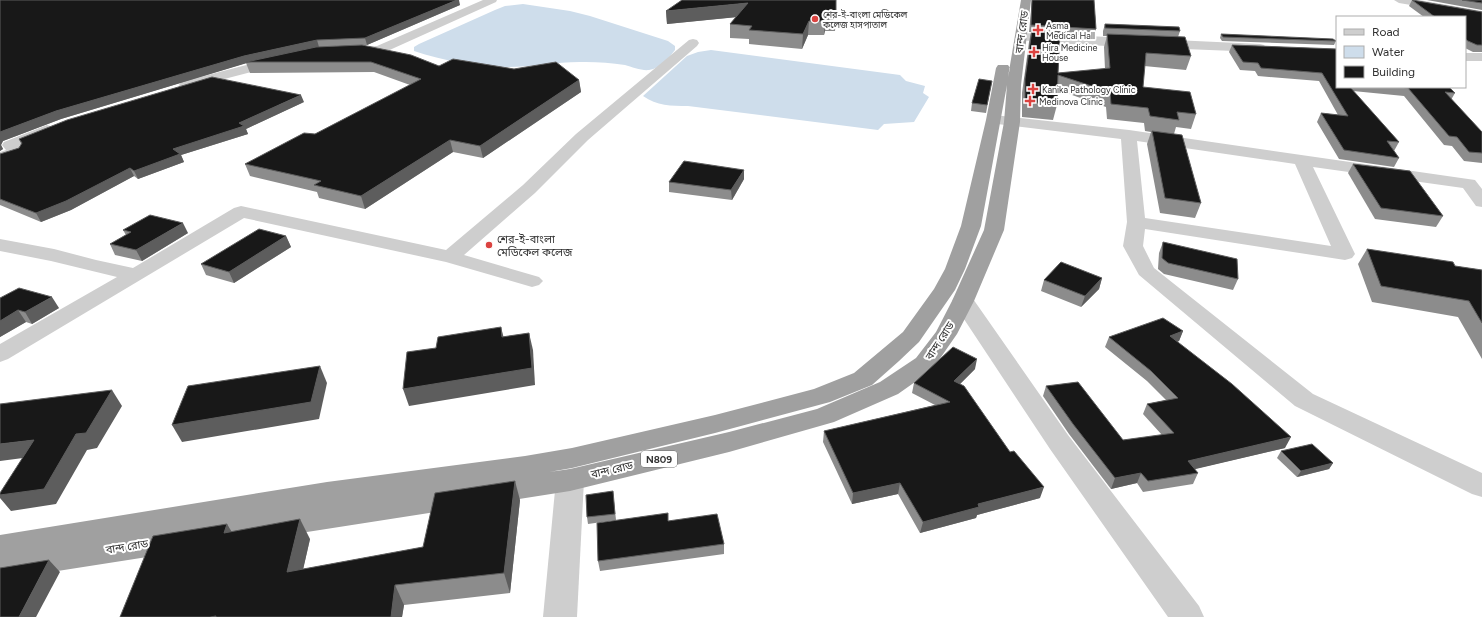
<svg xmlns="http://www.w3.org/2000/svg" width="1482" height="617" font-family="Figtree,'Noto Sans Bengali',sans-serif">
<rect width="100%" height="100%" fill="#fff"/>
<g fill="#ceddeb">
<path d="M523,4L570,11L590,16L668,41L675,46V50C668,59 661,68 649,70C642,71 632,67 625,65C612,63 599,62 586,62C559,61 533,67 507,67C476,66 443,61 414,51V47L419,44L495,10L505,6Z"/>
<path d="M711,50L900,75L906,81L925,86L923,93L929,97L914,122L884,124L878,130L688,106C671,106 657,106 643,96L687,56L698,52Z"/>
</g>
<g fill="none" stroke-linecap="round" stroke-linejoin="round">
<g fill="#cecece" fill-rule="evenodd">
<path d="M483,0H497L496,2L383,53L352,55L347,54L346,51L347,48L377,46Z"/>
<path d="M1394,0H1419L1482,11V17L1399,3Z"/>
<path d="M1022,33L1260,44L1264,45L1266,48L1264,51L1260,52L1083,45L1018,40L1016,37L1018,34Z"/>
<path d="M693,39L697,40L699,43L697,46L588,140L535,193L464,255L539,277L543,281L539,285L532,287L446,262L244,218L8,359L0,362V344L117,277L51,261L0,251V239L54,249L96,260L133,268L234,208L241,206L446,250L523,185L576,134L689,40Z"/>
<rect x="1465" y="53" width="17" height="8"/>
<path d="M277,57L282,58L284,61L282,64L186,89L181,88L179,85L181,82Z"/>
<path d="M994,115L1129,130L1475,180L1482,189V207L1476,206L1463,188L1313,167L1355,254L1352,258L1345,260L1145,229L1143,246L1154,268L1313,394L1482,473V497L1472,494L1295,406L1139,275L1123,246L1127,222L1121,139L989,123L986,120L989,117ZM1137,141L1295,164L1331,246L1145,218Z"/>
<path d="M47,125L53,127L55,130L53,133L21,146L25,152L23,155L0,163V152L6,150L2,145L4,142Z"/>
<path d="M963,294L971,296L1068,435L1199,606L1204,617H1168L1050,449L952,301L955,296Z"/>
<path d="M570,469L580,472L584,480L577,617H543L556,480L560,472Z"/>
</g>
<path fill="#a0a0a0" fill-rule="evenodd" d="M1021,0H1031L1021,85L1020,122L1004,230L974,301L957,334L932,370L898,394L834,422L729,452L570,491L0,580V535L327,482L525,456L572,448L715,415L814,389L854,373L903,332L934,289L945,269L961,226L986,120L996,68L998,65H1008L1010,68L1008,77ZM1007,85L1004,122L984,230L952,301L936,332L916,358L880,382L817,409L729,432L570,469L549,472L572,468L715,433L830,402L872,385L899,361L919,342L955,290L965,269L981,226Z"/>
</g>
<g fill="#8c8c8c" fill-rule="evenodd">
<path d="M0,0L460,5L367,45H363L439,66L579,80L581,92L483,158L453,152L365,209L319,198L317,192L250,176L245,164L315,134L410,85L374,72L250,73L246,63L61,119L3,141L1,145L3,149L0,151ZM353,45L317,47H319Z"/>
<path d="M1032,0H1094L1096,29L1095,36L1060,34L1058,73L1105,69L1104,47L1107,36H1103V31L1105,24L1180,31L1178,37L1191,56L1186,70L1144,66L1143,87L1196,114L1191,129L1176,127L1174,134L1201,203L1195,218L1160,213L1147,144L1151,132L1145,131L1144,123L1107,119L1106,107L1058,90L1057,105L1053,120L1022,117V93L1029,42L1031,32H1029Z"/>
<path d="M1412,0L1482,12V52H1473L1465,48V17H1424L1409,6Z"/>
<path d="M1427,0H1482V10Z"/>
<path d="M666,11L836,18L835,31H825L824,35H808L802,49L749,44V39L730,38V24L736,17L667,24Z"/>
<path d="M1221,34L1336,41L1334,45L1222,41L1220,38Z"/>
<path d="M1232,45L1337,49V87H1449L1455,93L1451,100L1482,132V163L1464,161L1452,146L1444,145L1404,96L1353,91L1399,142L1394,151L1399,158L1394,167L1339,159L1317,122L1321,113L1338,115L1319,81L1258,76L1255,71L1240,70L1229,52Z"/>
<path d="M992,81L986,113L971,111L972,103Z"/>
<path d="M304,102L246,129L248,134L181,155L184,162L138,179L134,176L71,210L41,222L0,205V154L19,148L21,144L19,139Z"/>
<path d="M1353,164L1443,216L1436,227L1375,219L1348,173Z"/>
<path d="M744,179L732,200L669,192V182Z"/>
<path d="M123,230L188,233L142,261L115,255L110,244L126,235Z"/>
<path d="M286,236L291,247L234,283L206,275L201,264Z"/>
<path d="M1163,242L1238,279L1233,290L1164,274L1158,269L1159,253Z"/>
<path d="M1367,249L1455,266L1482,270V359L1458,317L1372,302L1358,264Z"/>
<path d="M1102,278L1099,289L1081,307L1041,291L1044,280Z"/>
<path d="M0,298L59,308L32,324L26,322L0,337Z"/>
<path d="M1183,331L1179,341L1177,342L1285,448L1194,469L1198,473L1193,484L1143,492L1137,483L1111,489L1069,434L1043,396L1046,386L1123,440L1162,435L1143,414L1147,404L1166,400L1147,381L1105,347L1109,337Z"/>
<path d="M975,369L960,384L1040,498L977,515L976,518L920,533L898,494L852,504L823,442L824,431L935,405L912,393L914,383Z"/>
<path d="M1281,451L1333,463L1329,469L1297,477L1277,458Z"/>
<path d="M613,491L616,520L588,524L587,517Z"/>
<path d="M520,500L510,593L404,605L402,617H120L227,524L231,532L310,539L303,569L423,547Z"/>
<path d="M668,521L724,544V554L600,571L598,561Z"/>
</g>
<g fill="#5d5d5d">
<path d="M457,0H459L460,5L367,45L365,38Z"/>
<path d="M748,3V16L667,24L666,11Z"/>
<path d="M825,17V31L824,35L825,21Z"/>
<path d="M809,21L808,35L802,49L803,34Z"/>
<path d="M317,40L319,47L247,63L61,119L3,141L1,145L3,149L0,151V132L56,111L244,56Z"/>
<path d="M579,80L581,92L483,158L480,146Z"/>
<path d="M301,95L304,102L246,129L248,134L181,155L184,162L138,179L134,171L173,149L239,123Z"/>
<path d="M450,140L453,152L365,209L361,196Z"/>
<path d="M130,168L134,176L71,210L41,222L36,213Z"/>
<path d="M744,170V179L732,200L731,190Z"/>
<path d="M183,223L188,233L142,261L136,250Z"/>
<path d="M286,236L291,247L234,283L229,272Z"/>
<path d="M1102,278L1099,289L1081,307L1085,296Z"/>
<path d="M52,297L59,308L32,324L25,312Z"/>
<path d="M18,310L26,322L0,337V321Z"/>
<path d="M501,327L505,343L502,337Z"/>
<path d="M1183,331L1179,341L1166,346L1170,336Z"/>
<path d="M529,333L533,350L535,385L409,406L403,389Z"/>
<path d="M977,359L975,369L952,392L954,381Z"/>
<path d="M320,366L327,383L319,419L182,442L172,425Z"/>
<path d="M112,390L122,406L97,448L87,450L56,504L11,511L0,498V495L76,434Z"/>
<path d="M1291,437L1285,448L1183,472L1188,461Z"/>
<path d="M34,440L46,455L0,461V444Z"/>
<path d="M1333,463L1329,469L1297,477L1301,471Z"/>
<path d="M1141,473L1137,483L1111,489L1115,478Z"/>
<path d="M515,481L520,500L510,593L504,573Z"/>
<path d="M900,483L898,494L852,504L853,493Z"/>
<path d="M1044,487L1040,498L977,515L976,518L920,533L923,522L978,504Z"/>
<path d="M300,519L310,539L298,592L287,572Z"/>
<path d="M227,524L239,544L224,533Z"/>
<path d="M49,560L60,572L36,617H19Z"/>
<path d="M395,585L404,605L402,617H391Z"/>
</g>
<g fill="#181818" stroke="#5d5d5d">
<path d="M0,0H457L365,38L317,40L244,56L56,111L0,132Z"/>
<path d="M682,0H836V18L825,17V21H809L803,34L749,30L752,26L730,24L748,3L666,11Z"/>
<path d="M1032,0H1094L1096,29L1031,25Z"/>
<path d="M1412,0L1482,12V45H1477L1468,41L1465,39V17H1435Z"/>
<path d="M1462,0H1482V3Z"/>
<path d="M1105,24L1179,27L1180,31L1105,28Z"/>
<path d="M1032,30L1060,32L1058,73L1110,68L1107,34L1185,37L1191,56L1146,53L1143,87L1190,92L1196,114L1177,112L1179,120L1150,116L1148,108L1111,104L1110,92L1058,75L1057,105L1025,102V79Z"/>
<path d="M1221,34L1333,39L1336,41L1223,37Z"/>
<path d="M362,45L411,55L439,66L453,59L514,69L556,62L579,80L480,146L450,140L361,196L314,185L321,181L245,164L304,133L315,134L421,79L371,62H246L316,47Z"/>
<path d="M1232,45L1337,49V87H1350L1399,142L1387,141L1399,158L1344,150L1321,113L1348,116L1322,73L1261,68L1258,63L1243,62Z"/>
<path d="M212,77L301,95L239,123L244,126L173,149L180,154L134,171L130,168L66,201L36,213L0,199V154L19,148L22,143L19,139L67,120Z"/>
<path d="M979,79L992,81L987,105L972,103Z"/>
<path d="M1399,87H1449L1455,93L1445,92L1482,132V153L1469,152L1457,137L1449,136L1408,88Z"/>
<path d="M1152,131L1182,135L1201,203L1165,198Z"/>
<path d="M684,161L744,170L731,190L669,182Z"/>
<path d="M1353,164L1410,171L1443,216L1381,208Z"/>
<path d="M150,215L183,223L136,250L110,244L131,232L123,230Z"/>
<path d="M259,229L286,236L229,272L201,264Z"/>
<path d="M1163,242L1237,259L1238,279L1168,263L1162,258Z"/>
<path d="M1367,249L1453,262L1455,266L1482,270V323L1469,301L1381,286Z"/>
<path d="M1061,262L1102,278L1085,296L1044,280Z"/>
<path d="M19,288L52,297L25,312L18,310L0,321V298Z"/>
<path d="M1163,318L1183,331L1170,336L1232,384L1291,437L1188,461L1198,473L1148,481L1141,473L1115,478L1073,424L1046,386L1078,382L1123,440L1174,433L1147,404L1178,398L1151,371L1109,337Z"/>
<path d="M501,327L502,337L529,333L532,368L403,389L407,352L436,348L438,337Z"/>
<path d="M953,347L977,359L954,381L964,386L1010,452L1014,451L1044,487L978,504L979,507L923,522L900,483L853,493L824,431L950,402L914,383Z"/>
<path d="M320,366L311,402L172,425L188,386Z"/>
<path d="M112,390L86,433L76,434L44,489L0,495V493L34,440L0,444V404Z"/>
<path d="M1312,444L1333,463L1301,471L1281,451Z"/>
<path d="M515,481L504,573L395,585L391,617H216V616L210,617H120L153,536L227,524L224,533L300,519L287,572L423,547L435,493Z"/>
<path d="M613,491L615,514L587,517L586,495Z"/>
<path d="M668,513V521L717,514L724,544L598,561L597,523Z"/>
<path d="M49,560L19,617H0V568Z"/>
</g>
<g fill="#db4340" stroke="#fff" stroke-width="1.5">
<circle cx="815" cy="19" r="4"/>
<path d="M1036 24h4v4h4v4h-4v4h-4v-4h-4v-4h4z"/>
<path d="M1032 46h4v4h4v4h-4v4h-4v-4h-4v-4h4z"/>
<path d="M1031 83h4v4h4v4h-4v4h-4v-4h-4v-4h4z"/>
<path d="M1028 95h4v4h4v4h-4v4h-4v-4h-4v-4h4z"/>
<circle cx="489" cy="245" r="4"/>
</g>
<g text-anchor="middle" dominant-baseline="central" stroke-width="4" stroke-linejoin="round" paint-order="stroke">
<g font-size="9" fill="#313131" stroke="#fff" text-anchor="start">
<text x="823" y="14">শের-ই-বাংলা মেডিকেল<tspan x="823" dy="10">কলেজ হাসপাতাল</tspan></text>
<text x="1046" y="25">Asma<tspan x="1046" dy="10">Medical Hall</tspan></text>
<text x="1042" y="47">Hira Medicine<tspan x="1042" dy="10">House</tspan></text>
<text x="1042" y="89">Kanika Pathology Clinic</text>
<text x="1039" y="101">Medinova Clinic</text>
</g>
<rect fill="#fff" stroke="#6f6f6f" stroke-width="1" x="641" y="451" width="36" height="16" rx="3"/>
<g font-size="10" font-weight="bold" fill="#313131">
<text x="659" y="459">N809</text>
</g>
<g font-size="11" fill="#313131" stroke="#fff">
<text transform="translate(1022 32) rotate(-82)">বান্দ রোড</text>
<text transform="translate(940 341) rotate(-57)">বান্দ রোড</text>
<text transform="translate(612 470) rotate(-13)">বান্দ রোড</text>
<text transform="translate(127 547) rotate(-9)">বান্দ রোড</text>
</g>
<g font-size="11" fill="#313131" stroke="#fff" text-anchor="start">
<text x="497" y="239">শের-ই-বাংলা<tspan x="497" dy="13">মেডিকেল কলেজ</tspan></text>
</g>
</g>
<rect x="1336" y="16" width="130" height="72" fill="#ffffff" stroke="#adadad"/>
<rect x="1344" y="29" width="20" height="6" fill="#cecece" stroke="#adadad"/>
<text x="1372" y="36" font-size="12" fill="#313131">Road</text>
<rect x="1344" y="46" width="20" height="12" fill="#ceddeb" stroke="#adadad"/>
<text x="1372" y="56" font-size="12" fill="#313131">Water</text>
<rect x="1344" y="66" width="20" height="12" fill="#181818" stroke="#adadad"/>
<text x="1372" y="76" font-size="12" fill="#313131">Building</text>
</svg>
